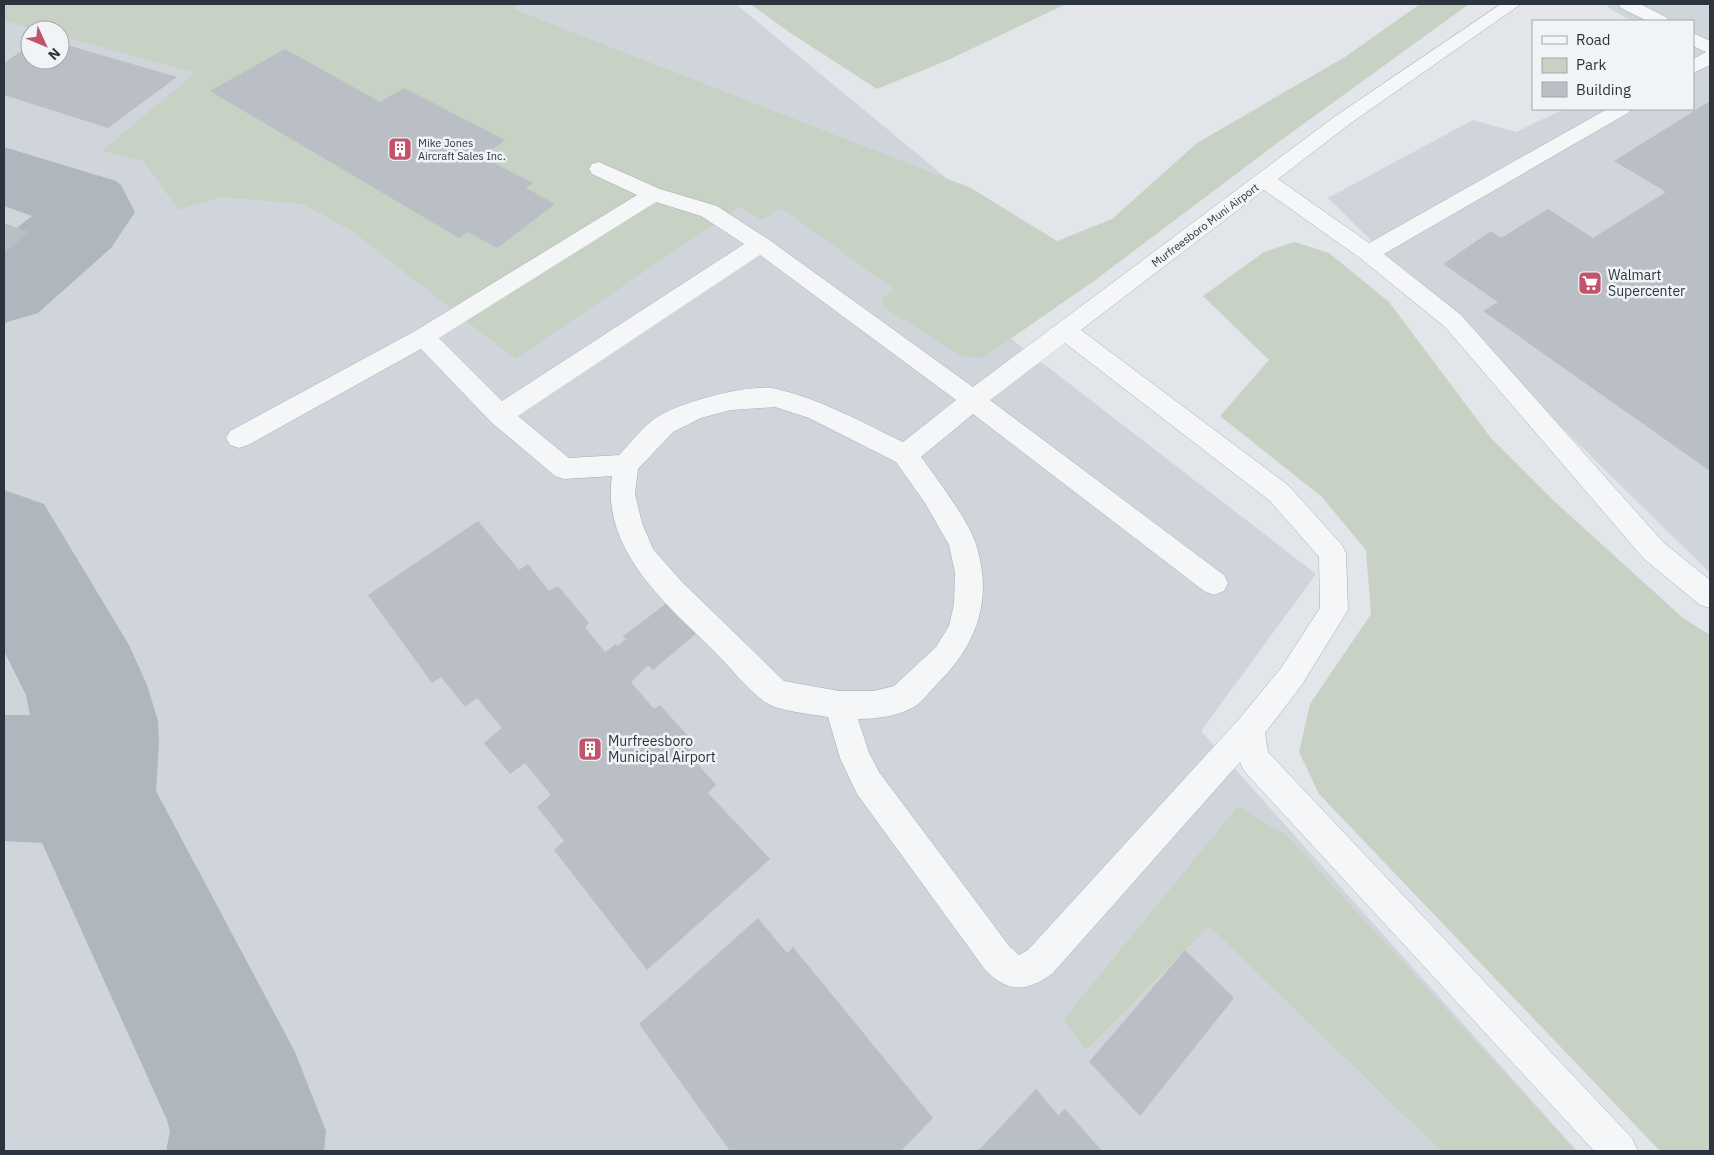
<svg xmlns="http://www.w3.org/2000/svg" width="1714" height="1155" font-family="'IBM Plex Sans',sans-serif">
<rect width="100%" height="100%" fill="#e2e5e9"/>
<g fill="#d0d4db" fill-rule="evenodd">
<path d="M4,4H736L1039,255L970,307L1316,574L1201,731L1577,1151H4ZM30,30H60V60H30Z"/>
<path d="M1609,4H1710V573L1328,198L1473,120L1516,132L1564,109H1693V21H1632L1607,7Z"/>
</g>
<g fill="#c8d2c4">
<path d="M4,4H521L513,9L971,188L1057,241L1112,219L1197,143L1345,57L1420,4H1469L1280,141L1094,281L983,358L961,356L882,306V298L894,289L781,208L762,220L740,207L515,359L352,231L303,204L221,197L178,210L144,161L102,151L195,73L60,36V30H39L4,21Z"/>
<path d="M750,4H1066L948,60L877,89L789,32Z"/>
<path d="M1295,242L1329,253L1389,302L1491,438L1554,501L1683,618L1710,635V1151H1660L1319,794L1299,752L1310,704L1371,614L1366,550L1322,497L1220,416L1269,360L1203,296L1264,252Z"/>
<path d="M1238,806L1287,836L1576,1151H1441L1209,926L1086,1050L1063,1020Z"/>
</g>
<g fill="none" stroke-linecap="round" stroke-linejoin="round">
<g fill="#b0b6bd" fill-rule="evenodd">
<path d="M4,147L116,181L121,185L135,212L111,248L38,313L4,323V238L32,216L4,206Z"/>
<path d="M4,490L44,504L129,645L147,685L158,721L159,743L156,791L295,1052L326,1131L324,1151H166L170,1131L167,1120L42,843L4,841V715H30L26,695L4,651Z"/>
</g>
</g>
<g fill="#babfc5">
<path d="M60,43L177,77L108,128L4,95V63L30,45V60H60Z"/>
<path d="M285,49L380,102L404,88L505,140L482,157L533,183L526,188L555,204L497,248L468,232L459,238L210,91Z"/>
<path d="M1710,101V471L1483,311L1498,302L1443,264L1491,231L1501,238L1548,209L1593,238L1666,192L1614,161Z"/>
<path d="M4,223L29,232L4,253Z"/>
<path d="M478,521L519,570L528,564L549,591L558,586L589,623L585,627L605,652L616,644L618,646L626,639L622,637L667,603L697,633L653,670L648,665L631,682L654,709L660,705L696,745L688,753L716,785L708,793L770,859L647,970L554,850L564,841L537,807L551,795L525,763L510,774L484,743L502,728L477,698L465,707L441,677L432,683L368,595Z"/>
<path d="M758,918L787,953L793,947L933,1118L901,1151H730L639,1024Z"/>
<path d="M1185,950L1234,998L1140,1116L1089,1062Z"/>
<path d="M1036,1089L1058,1115L1065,1109L1102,1151H978Z"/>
</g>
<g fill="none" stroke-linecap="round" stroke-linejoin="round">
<g stroke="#a8acb3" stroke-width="1">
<g id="minor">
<path d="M1501,4H1521L1351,123L1278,179L1369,243L1607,109H1631L1628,113L1384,254L1461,315L1664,543L1710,580V608L1700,605L1644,559L1445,327L1360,258L1264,190L1081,330L1288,485L1342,545L1346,553L1348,610L1301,686L1265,733L1268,752L1632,1138L1638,1151H1594L1244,771L1240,762L1052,974C1026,992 1009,993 986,971L857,794L840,758L828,717C811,714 777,711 765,702C746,688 730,667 713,650C666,604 601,550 612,476L564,479L555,476L491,422L421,349L248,445L239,448L230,445L226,438L230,431L415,331L637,195L592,174L589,169L592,164L599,162L660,189L717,206L768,239L973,387L1337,115ZM656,202L701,216L744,244L502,401L439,338ZM760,255L956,400L903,442C862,422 822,400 777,389C749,383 682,402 657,417C643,426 631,443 619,455L569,458L518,416ZM1065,343L1270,501L1319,557L1320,608L1281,668L1239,719L1028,950L1019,955L1010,947L879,772L869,753L858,719C875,719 899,716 914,707C923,701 931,690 938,683C978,644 993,598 976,544C967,518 937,479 921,457L973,414L1204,591L1214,595L1224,591L1228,583L1224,575L990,400ZM775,407L809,418L896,462L925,503L949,545L955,573L954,604L949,626L936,647L894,686L874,691H839L784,681L682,582L653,549L642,523L635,494L638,469L673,432L701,418L731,410Z"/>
<path d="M1618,4H1640L1666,17L1669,21H1647L1621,8Z"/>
<path d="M1693,33L1710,41V65L1693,73V59L1706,52L1693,46Z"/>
</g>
</g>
<use href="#minor" fill="#f4f6f8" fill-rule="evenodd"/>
</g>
<defs>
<g id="building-square" transform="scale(1.25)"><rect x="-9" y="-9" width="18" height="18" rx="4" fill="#c1546a" stroke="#f1f4f7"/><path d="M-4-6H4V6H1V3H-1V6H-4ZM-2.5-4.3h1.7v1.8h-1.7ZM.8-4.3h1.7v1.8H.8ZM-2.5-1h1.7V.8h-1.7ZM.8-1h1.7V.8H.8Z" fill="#fff"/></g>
<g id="supermarket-square" transform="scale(1.25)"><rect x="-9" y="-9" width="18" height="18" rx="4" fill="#c1546a" stroke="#f1f4f7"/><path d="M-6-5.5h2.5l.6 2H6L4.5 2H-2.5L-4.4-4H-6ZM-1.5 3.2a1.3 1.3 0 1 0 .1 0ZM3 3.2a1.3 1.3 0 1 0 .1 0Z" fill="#fff"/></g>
</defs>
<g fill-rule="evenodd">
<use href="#building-square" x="400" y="149"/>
<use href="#supermarket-square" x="1590" y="283"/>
<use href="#building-square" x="590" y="749"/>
</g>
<g text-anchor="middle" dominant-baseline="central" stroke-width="5" stroke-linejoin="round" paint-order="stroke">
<g font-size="11" fill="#2c343f" stroke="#f1f4f7" text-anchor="start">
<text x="418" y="143">Mike Jones<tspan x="418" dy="13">Aircraft Sales Inc.</tspan></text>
</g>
<g font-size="11" fill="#2c343f" stroke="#f1f4f7">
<text transform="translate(1205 225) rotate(-37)">Murfreesboro Muni Airport</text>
</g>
<g font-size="14" fill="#2c343f" stroke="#f1f4f7" text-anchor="start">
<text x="1608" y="275">Walmart<tspan x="1608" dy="16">Supercenter</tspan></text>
<text x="608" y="741">Murfreesboro<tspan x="608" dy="16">Municipal Airport</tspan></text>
</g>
</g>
<rect width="1714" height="1155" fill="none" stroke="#2c343f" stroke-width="10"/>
<rect x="1532" y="20" width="162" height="90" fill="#f1f4f7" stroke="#a2a7ad"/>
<rect x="1542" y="36" width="25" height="8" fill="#f4f6f8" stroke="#a2a7ad"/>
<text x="1576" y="45" font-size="15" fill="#2c343f">Road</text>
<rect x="1542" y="58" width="25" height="15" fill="#c8d2c4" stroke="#a2a7ad"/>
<text x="1576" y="70" font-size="15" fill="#2c343f">Park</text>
<rect x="1542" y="82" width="25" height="15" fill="#babfc5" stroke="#a2a7ad"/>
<text x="1576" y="95" font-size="15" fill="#2c343f">Building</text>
<g transform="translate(45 45) rotate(134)"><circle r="24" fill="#f1f4f7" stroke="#a2a7ad"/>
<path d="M0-4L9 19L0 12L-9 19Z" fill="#c1546a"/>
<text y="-8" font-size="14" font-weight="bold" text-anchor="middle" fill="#2c343f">N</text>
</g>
</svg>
